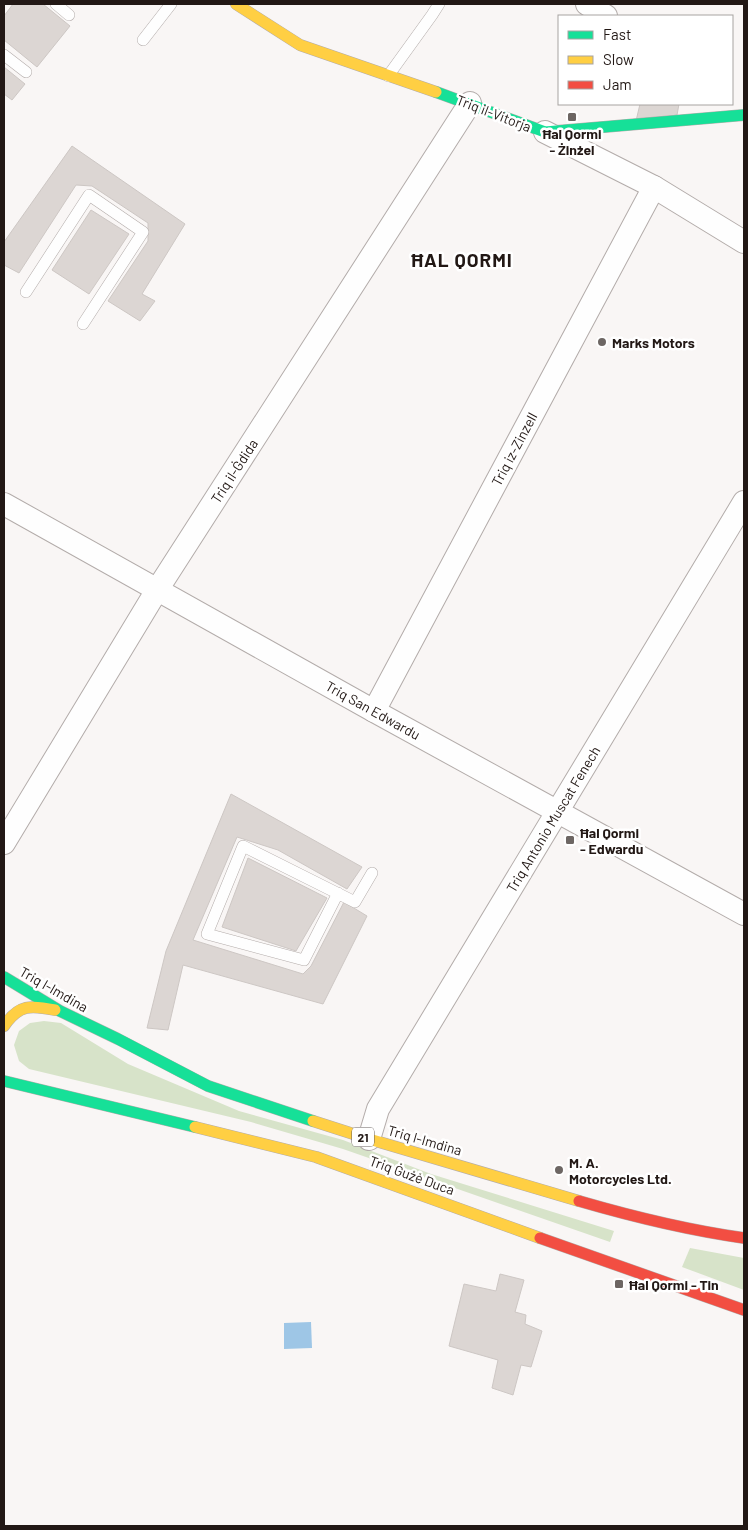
<svg xmlns="http://www.w3.org/2000/svg" width="748" height="1530" font-family="Barlow,sans-serif">
<rect width="100%" height="100%" fill="#f9f6f5"/>
<g fill="#d7e3c9">
<path d="M44,1021L61,1023L128,1064L239,1111L343,1140L431,1174L614,1231L610,1242L343,1149L251,1122L29,1069L19,1061L14,1045L19,1031L30,1023Z"/>
<path d="M690,1248L744,1258V1290L682,1267Z"/>
</g>
<path fill="#9ec6e6" d="M311,1322L312,1348L284,1349V1323Z"/>
<g fill="#dcd6d3" stroke="#cdc7c4">
<path d="M13,4H43L70,26L37,67L4,40V16Z"/>
<path d="M4,67L25,84L12,100L4,94Z"/>
<path d="M640,104H679L677,115L636,121Z"/>
<path d="M72,146L185,224L142,294L155,301L140,321L108,301L148,241V223L92,186L76,185L19,273L4,265V242Z"/>
<path d="M91,210L129,234L89,294L52,270Z"/>
<path d="M231,794L362,867L347,889L278,850L237,837L193,940L303,974L311,966L344,902L367,916L323,1004L183,965L168,1030L147,1028L166,951Z"/>
<path d="M248,858L327,898L296,951L222,927Z"/>
<path d="M500,1274L524,1280L515,1312L526,1315L525,1324L542,1331L531,1367L521,1365L513,1395L492,1388L498,1360L449,1346L464,1284L496,1291Z"/>
</g>
<g fill="none" stroke-linecap="round" stroke-linejoin="round">
<g stroke="#b3acaa" stroke-width="12">
<g id="lane">
<path d="M56,4L69,15"/>
<path d="M143,40L171,4"/>
<path d="M4,55L26,72"/>
<path d="M388,76L432,15L439,4"/>
<path d="M26,292L89,195L143,232L83,324"/>
<path d="M338,893L304,960L207,934L243,846L355,902L372,873"/>
</g>
</g>
<g stroke="#b3acaa" stroke-width="24">
<g id="street">
<path d="M587,4L606,16"/>
<path d="M545,132L654,187L744,242"/>
<path d="M4,504L374,711L744,914"/>
<path d="M374,711L654,187"/>
<path d="M4,843L157,590L470,103"/>
<path d="M369,1139L378,1109L744,502"/>
</g>
</g>
<g stroke="#b3acaa" stroke-width="12">
<g id="fast">
<path d="M436,92L545,132L744,115"/>
<path d="M4,977L60,1011L118,1039L208,1086L313,1121"/>
<path d="M4,1081L195,1127"/>
</g>
</g>
<g stroke="#b3acaa" stroke-width="12">
<g id="slow">
<path d="M236,4L300,45L436,92"/>
<path d="M4,1026C19,1004 31,1005 55,1010"/>
<path d="M313,1121L369,1139L579,1201"/>
<path d="M195,1127L316,1157L540,1238"/>
</g>
</g>
<g stroke="#b3acaa" stroke-width="12">
<g id="jam">
<path d="M579,1201C634,1217 687,1230 744,1238"/>
<path d="M540,1238L744,1310"/>
</g>
</g>
<use href="#lane" stroke="#fefefe" stroke-width="11"/>
<use href="#street" stroke="#fefefe" stroke-width="22"/>
<use href="#fast" stroke="#16e098" stroke-width="11"/>
<use href="#slow" stroke="#ffcf43" stroke-width="11"/>
<use href="#jam" stroke="#f24e42" stroke-width="11"/>
</g>
<g fill="#6d6663" stroke="#fff" stroke-width="2">
<rect x="567" y="112" width="10" height="10" rx="2.5"/>
<circle cx="602" cy="342" r="5"/>
<rect x="565" y="835" width="10" height="10" rx="2.5"/>
<circle cx="559" cy="1170" r="5"/>
<rect x="614" y="1279" width="10" height="10" rx="2.5"/>
</g>
<g text-anchor="middle" dominant-baseline="central" stroke-width="5" stroke-linejoin="round" paint-order="stroke">
<rect fill="#fff" stroke="#645d5b" stroke-width="1" x="352" y="1127.5" width="22" height="19" rx="4"/>
<g font-size="12" font-weight="bold" fill="#221815">
<text x="363" y="1137">21</text>
</g>
<g font-size="14" fill="#221815" stroke="#fff">
<text transform="translate(494 113) rotate(21)">Triq il-Vitorja</text>
<text transform="translate(514 449) rotate(-62)">Triq iz-Zinzell</text>
<text transform="translate(234 471) rotate(-57)">Triq il-Ġdida</text>
<text transform="translate(373 710) rotate(29)">Triq San Edwardu</text>
<text transform="translate(553 819) rotate(-59)">Triq Antonio Muscat Fenech</text>
<text transform="translate(54 989) rotate(30)">Triq l-Imdina</text>
<text transform="translate(425 1140) rotate(16)">Triq l-Imdina</text>
<text transform="translate(412 1175) rotate(20)">Triq Ġużè Duca</text>
</g>
<g font-size="14" font-weight="bold" fill="#221815" stroke="#fff" text-anchor="start">
<text x="572" y="133" text-anchor="middle">Ħal Qormi<tspan x="572" dy="16">- Żinżel</tspan></text>
<text x="612" y="342">Marks Motors</text>
<text x="580" y="832">Ħal Qormi<tspan x="580" dy="16">- Edwardu</tspan></text>
<text x="569" y="1162">M. A.<tspan x="569" dy="16">Motorcycles Ltd.</tspan></text>
<text x="629" y="1284">Ħal Qormi - Tin</text>
</g>
<g font-size="19" font-weight="bold" letter-spacing="1" fill="#221815" stroke="#fff">
<text x="462" y="259">ĦAL QORMI</text>
</g>
</g>
<rect width="748" height="1530" fill="none" stroke="#221815" stroke-width="10"/>
<rect x="558" y="15" width="175" height="90" fill="#ffffff" stroke="#a7a3a1"/>
<rect x="568" y="31" width="25" height="8" fill="#16e098" stroke="#a7a3a1"/>
<text x="603" y="40" font-size="15" fill="#221815">Fast</text>
<rect x="568" y="56" width="25" height="8" fill="#ffcf43" stroke="#a7a3a1"/>
<text x="603" y="65" font-size="15" fill="#221815">Slow</text>
<rect x="568" y="81" width="25" height="8" fill="#f24e42" stroke="#a7a3a1"/>
<text x="603" y="90" font-size="15" fill="#221815">Jam</text>
</svg>
